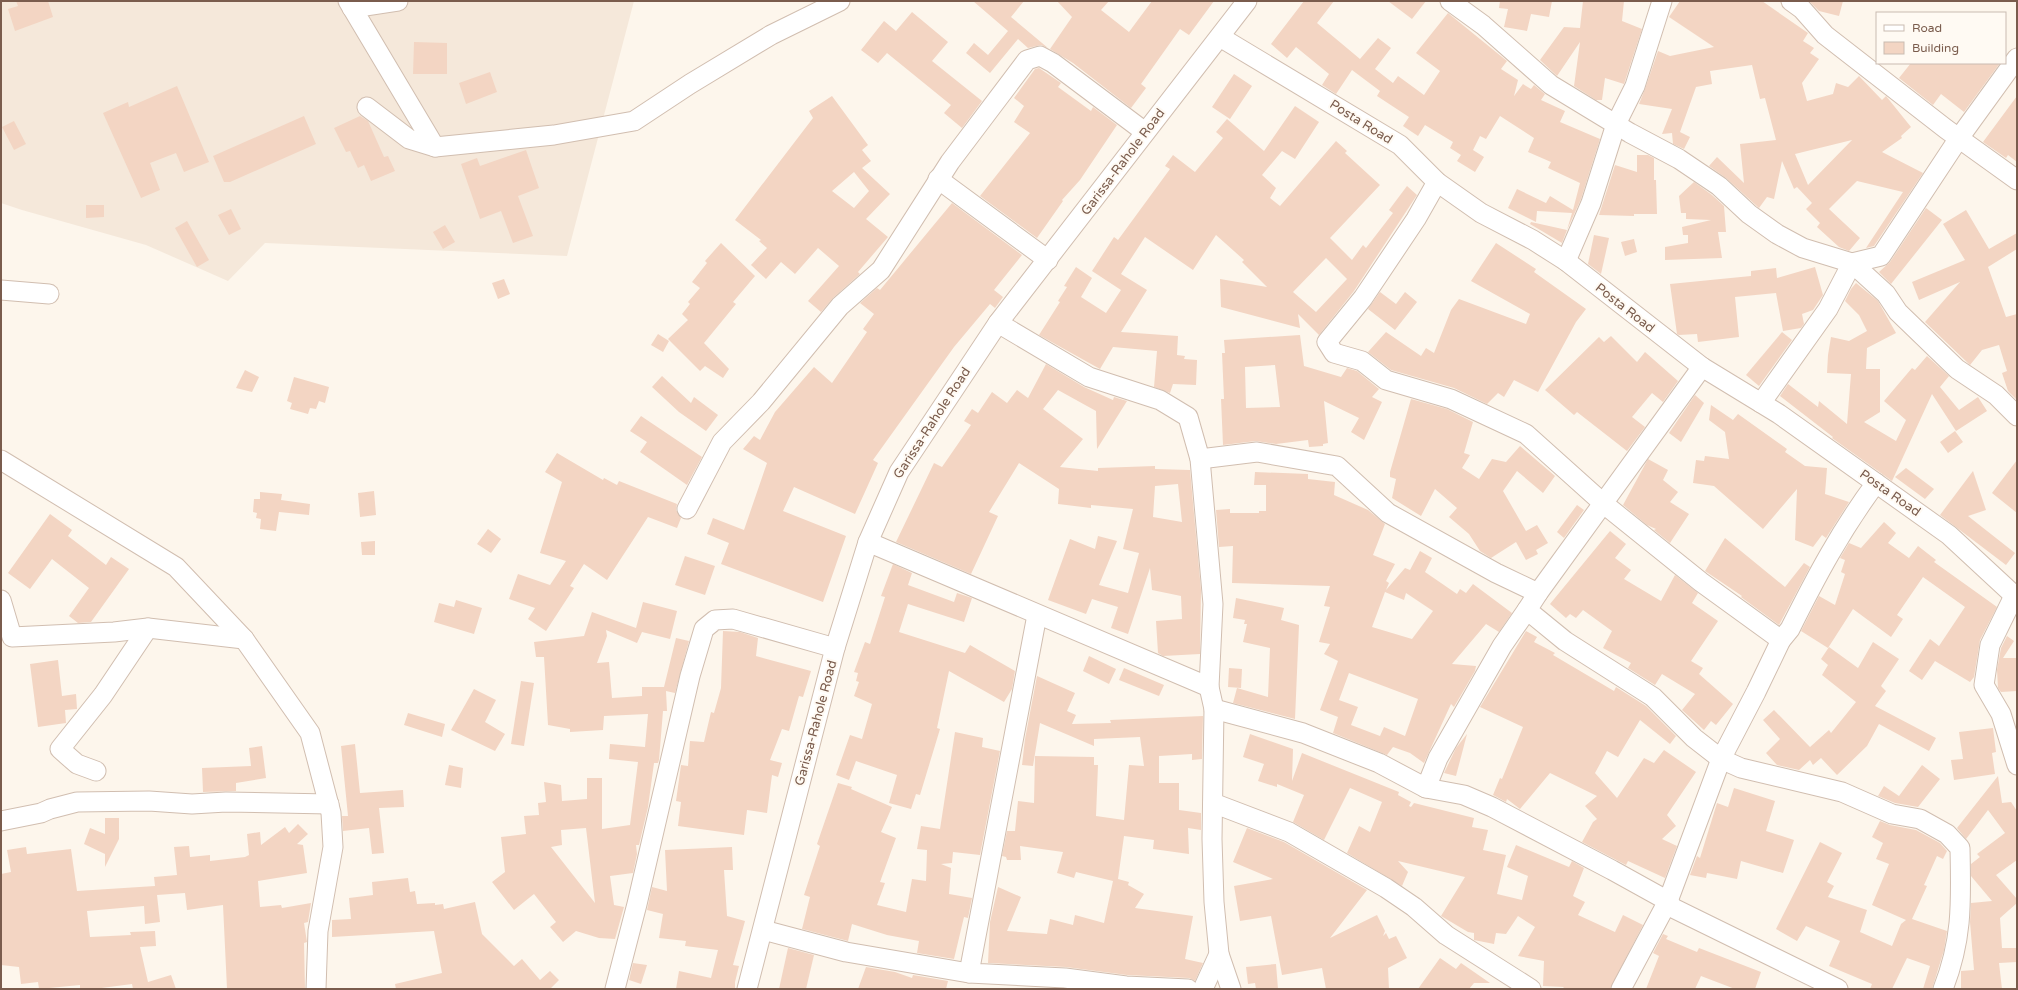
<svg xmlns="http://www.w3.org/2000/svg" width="2018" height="990" font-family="'Varela Round',sans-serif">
<rect width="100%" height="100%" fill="#fdf6ec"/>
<path fill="#f5e8da" d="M1,1H634L567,256L265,243L228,281L146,245L22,210L1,203Z"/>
<g fill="#f3d5c3" fill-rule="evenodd">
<path d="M16,1H48L53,17L15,31L8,9L18,6Z"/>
<path d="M973,1H1024L1011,17L1048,48L1041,45L1028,48L1018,39L990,73L966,53L974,43L988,55L1008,31Z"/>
<path d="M1057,1H1109L1101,10L1129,32L1152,1H1214L1189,35L1180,29L1141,84L1146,88L1131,108L1073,63L1050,49L1072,17Z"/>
<path d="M1304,1H1334L1317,23L1360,59L1378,38L1391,48L1375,69L1393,83L1398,76L1424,95L1440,71L1416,53L1448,13L1507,61L1501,69L1518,80L1514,96L1523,84L1531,89L1534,85L1545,94L1541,100L1565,111L1560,122L1600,139L1581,199L1567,230L1572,213L1537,211L1536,222L1508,208L1517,189L1546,203L1550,196L1573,210L1580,183L1548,168L1551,162L1528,152L1534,138L1500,116L1486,139L1480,136L1473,150L1484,157L1475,172L1457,161L1461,155L1450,148L1453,142L1425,125L1418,136L1403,126L1409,117L1377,96L1380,91L1352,70L1336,94L1322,85L1329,74L1296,47L1287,58L1271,44Z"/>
<path d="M1388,1H1426L1412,19Z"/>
<path d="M1500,1H1552L1549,17L1531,14L1527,31L1504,27L1508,9L1499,8Z"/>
<path d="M1583,1H1624L1622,21L1642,29L1624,84L1605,78L1602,100H1596L1574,86L1580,42L1557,76L1540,60L1564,27L1580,28Z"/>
<path d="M1680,1H1762L1808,33L1803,41L1814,48L1810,53L1819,59L1802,83L1807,101L1833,94L1836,83L1848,87L1859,76L1882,100L1886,96L1911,127L1901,136L1902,138L1882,152L1923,173L1874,246L1866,248L1903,192L1857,181L1829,209L1860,238L1849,251L1839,247L1817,227L1820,223L1806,209L1812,203L1797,187L1794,189L1782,161L1774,199L1767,197L1759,208L1726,178L1709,166L1717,157L1744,183L1740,144L1776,140L1765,98L1760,99L1752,65L1710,71L1712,84L1696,87L1680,132L1690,137L1684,149L1673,144L1672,133L1662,134L1672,109L1639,104L1645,89L1658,51L1670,56L1714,47L1669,17ZM1852,140L1808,185L1795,154Z"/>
<path d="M1809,1H1843L1839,16L1819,11Z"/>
<path d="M912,12L948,42L932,61L982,101L962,128L944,113L951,105L887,53L878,63L861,50L884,21L896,31Z"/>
<path d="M414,42L447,43V74H413Z"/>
<path d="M1911,63H2000L1964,112L1941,94L1933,105L1899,78Z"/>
<path d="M1039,68L1061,83L1058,87L1091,111L1093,107L1117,125L1080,180L1062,200L1063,201L1037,238L980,196L1030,133L1014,122L1024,106L1014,98L1035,69Z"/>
<path d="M490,72L497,92L466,104L459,83Z"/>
<path d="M1234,74L1252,86L1230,119L1212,107Z"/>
<path d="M177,86L209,162L184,172L176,153L150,163L160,190L141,198L103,113L128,102L129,107Z"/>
<path d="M832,96L868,145L862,150L871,161L862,168L890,194L866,219L888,237L858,272L860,274L833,298L821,312L808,301L839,266L818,248L795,274L781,262L766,279L751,265L767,248L759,241L761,240L735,220L813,118L809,111ZM854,172L869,191L854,208L832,191Z"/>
<path d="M2017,96V162L2008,155L2006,158L1983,142Z"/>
<path d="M1295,106L1319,122L1295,159L1282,151L1262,175L1276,188L1270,198L1280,206L1336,141L1347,151L1345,153L1380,185L1330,238L1352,260L1363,245L1366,248L1393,213L1389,210L1407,186L1417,195L1354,291L1319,335L1298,314L1300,328L1221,307L1220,279L1267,287L1242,262L1244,260L1216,235L1193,270L1145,237L1121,274L1147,290L1121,332L1178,336L1177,355L1185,356L1184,359L1197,360L1196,385L1173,384L1170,393L1154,387L1157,351L1113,347L1100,369L1039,335L1060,302L1058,301L1067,287L1064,286L1076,267L1092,278L1081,297L1106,313L1121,290L1092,271L1114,237L1118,240L1170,169L1165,166L1173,155L1195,172L1223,138L1216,132L1227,119L1264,151ZM1326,258L1347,279L1316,312L1293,292Z"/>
<path d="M304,116L316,144L230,182H224L213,156Z"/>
<path d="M360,116L368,121L384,157L388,156L395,171L371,181L364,165L358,168L350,151L346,152L334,128Z"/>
<path d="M14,121L26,144L14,150L2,127Z"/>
<path d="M526,150L539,188L518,196L533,236L513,243L501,211L480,219L461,164L477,158L480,166Z"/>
<path d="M1637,155H1648L1654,158V180H1656L1657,214H1634V216L1599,215L1615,165L1637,172Z"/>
<path d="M1694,182L1712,195L1724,206L1726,232H1718L1722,258L1665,260V247L1688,243V235H1683L1682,227L1711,220L1686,219V213H1681L1679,196Z"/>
<path d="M952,203L1022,255L994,290L1003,297L995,308L990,304L954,347L873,460L878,463L855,514L794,487L783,511L846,536L823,602L721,564L729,543L707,534L713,518L744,530L767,463L743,449L754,436L760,440L775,412L814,367L832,383L867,332L863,329L874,314L860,303L877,288L880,290Z"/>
<path d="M86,205H104V217L86,218Z"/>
<path d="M1926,208L1942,220L1891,284L1879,272L1890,262Z"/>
<path d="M231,209L241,229L229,235L218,215Z"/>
<path d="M1966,210L1989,249L2017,233V249L1988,267L2006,317L2017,314V400L2008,391L2002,373L2007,371L1999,345L1982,350L1970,365L1925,322L1960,282L1919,300L1912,282L1965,260L1943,224Z"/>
<path d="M187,221L209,260L197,267L175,228Z"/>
<path d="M1531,222L1567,230L1562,243L1530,224Z"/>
<path d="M445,225L455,242L443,249L433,232Z"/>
<path d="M1594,235L1609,238L1601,274L1588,264Z"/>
<path d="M1634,239L1637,252L1625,256L1621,242Z"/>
<path d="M721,243L755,276L733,302L736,304L704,343L729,369L723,378L705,366L700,371L668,339L688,320L682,314L690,304L688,302L700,288L692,282L707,263L705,261Z"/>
<path d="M1496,243L1536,269L1534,272L1586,309L1576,322L1538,392L1514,380L1504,397L1498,393L1487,404L1454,388L1391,370L1368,352L1386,332L1421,356L1426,348L1434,353L1451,310L1459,299L1526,324L1530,314L1471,281Z"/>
<path d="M1815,267L1823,295L1813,310L1802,314L1804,324L1801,328L1783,331L1776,293L1735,297L1739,337L1698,342L1697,334L1679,335L1677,334L1670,284L1751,276V271L1776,268L1777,278Z"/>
<path d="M504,279L510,294L498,299L492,283Z"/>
<path d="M1856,283L1878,301L1896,333L1867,348L1866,369H1880V412L1864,422L1896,441L1906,420L1884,401L1912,368L1915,370L1927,356L1949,376L1940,387L1959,410L1978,397L1987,411L1956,431L1932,394L1892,481L1832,438L1833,437L1780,396L1788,384L1818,407L1819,401L1847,424L1851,374L1827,373L1828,355L1831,337L1849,341L1867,331L1859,315L1845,301L1851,289Z"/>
<path d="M1380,292L1396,304L1405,292L1417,302L1395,330L1368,309Z"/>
<path d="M1782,332L1792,340L1759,386L1746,375Z"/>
<path d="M658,334L669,341L663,352L651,345Z"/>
<path d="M1300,335L1304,366L1341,377L1347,368L1357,371L1379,389L1372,397L1382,402L1364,440L1351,432L1359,418L1324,401L1328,443L1323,444V446L1309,447L1308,440L1276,444L1256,441L1223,445L1221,399H1224L1222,353H1225L1224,340ZM1275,365L1280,407L1246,408L1245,367Z"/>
<path d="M1611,336L1637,362L1645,352L1678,381L1663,402L1652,393L1632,417L1645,427L1627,451L1577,412L1574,415L1545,390L1599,337L1604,342Z"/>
<path d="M1046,364L1084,387L1113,400L1114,397L1127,401L1097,449L1096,411L1058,390L1043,409L1083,439L1060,467L1098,471V468L1155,466V469L1190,470L1201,590L1200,654L1163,656L1158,653L1156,621L1182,619L1181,596L1152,590L1150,568L1128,634L1111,628L1118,607L1092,599L1086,614L1048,600L1070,539L1095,549L1098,536L1117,541L1099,585L1128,593L1139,553L1123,549L1133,509L1091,505V508L1058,504L1059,489L1019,463L989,512L998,516L971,574L896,542L934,463L942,467L971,425L964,421L972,409L978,413L992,392L1007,403L1017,390L1028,398ZM1178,484L1182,522L1153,517L1155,486Z"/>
<path d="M245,370L259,377L252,392L236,388Z"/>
<path d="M662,376L691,403L694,397L718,415L706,431L679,412L652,387Z"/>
<path d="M294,377L329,387L325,403L319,401L316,409L310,408L308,414L290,409L292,403L287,401Z"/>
<path d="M1695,395L1704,403L1681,442L1669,433Z"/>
<path d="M1411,399L1447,409L1473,422L1464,453L1470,455L1462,468L1479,479L1492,459L1506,462L1520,446L1555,476L1543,493L1517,471L1503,491L1526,531L1537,525L1548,543L1536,550L1538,554L1526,560L1516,542L1491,558L1480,551L1469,534L1449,517L1457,508L1435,489L1421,516L1392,498L1396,479L1390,477V472Z"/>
<path d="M1711,405L1733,420L1738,414L1787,449L1785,452L1805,466L1827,468L1825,494L1849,502L1826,538L1822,535L1813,547L1795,540L1797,489L1763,529L1714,486L1693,483L1696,460L1704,461L1705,456L1729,459L1725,432L1709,420Z"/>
<path d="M641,416L702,457L687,485L640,452L647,442L630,431Z"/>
<path d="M1955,431L1963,442L1948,453L1940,442Z"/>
<path d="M557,453L603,480L604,478L617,485L619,481L677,504L676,510L681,518L677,528L648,517L607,580L584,564L570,586L574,588L546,631L528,619L535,608L509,599L518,574L550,585L566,561L540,553L562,482L545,472Z"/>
<path d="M1648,459L1668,470L1663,480L1678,492L1670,502L1689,514L1670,543L1654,530L1656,529L1647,525L1623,505Z"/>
<path d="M2017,460V513L1992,493Z"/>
<path d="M1906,468L1934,489L1925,499L1895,477Z"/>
<path d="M1973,471L1986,510L1968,516L2015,553L2006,565L1940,515Z"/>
<path d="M1255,472L1308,474V479L1335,482L1334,495L1368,510L1385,524L1373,555L1395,564L1386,581L1389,583L1386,590L1405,568L1410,570L1420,551L1432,558L1425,572L1457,594L1460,589L1466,593L1473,584L1512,613L1499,632L1486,624L1452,664L1476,666L1475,671L1454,707L1451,704L1424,763L1410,753L1393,747L1387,755L1333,733L1338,717L1320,710L1338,661L1324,654L1330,644L1319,642L1330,607L1324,606L1330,586L1232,583L1233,546L1219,547L1216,510L1230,509V513H1259V511H1266V485H1254ZM1385,592L1404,600L1406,593L1433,611L1412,639L1372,627ZM1349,673L1418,699L1405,736L1384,727L1380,736L1351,725L1358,707L1339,700Z"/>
<path d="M374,491L376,515L360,517L358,493Z"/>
<path d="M260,492L282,494L281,500L310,504L309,515L279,512L276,531L260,529L261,519L256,518L257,513L253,512L254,499H260Z"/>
<path d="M1577,505L1584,510L1564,538L1557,532Z"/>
<path d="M50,514L72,530L68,536L106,565L111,557L129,569L91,622L78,623L69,616L89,588L52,559L30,589L8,573Z"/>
<path d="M1884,522L1896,533L1888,543L1909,558L1918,546L1936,560L1934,562L1997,607L1980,640L1974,677L1970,682L1935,661L1922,680L1909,671L1930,639L1939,646L1965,607L1923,577L1897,615L1903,619L1891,637L1853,609L1828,648L1801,631L1819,596L1835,605L1845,574L1841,572L1845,560L1840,558L1849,543L1861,548Z"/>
<path d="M488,529L501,539L491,553L477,544Z"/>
<path d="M1610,531L1626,544L1615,558L1631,570L1624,579L1661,601L1675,575L1698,593L1692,603L1718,621L1691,661L1703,668L1699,674L1733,704L1716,725L1711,721L1704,730L1682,710L1695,694L1662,674L1655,685L1628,668L1631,663L1603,648L1612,631L1583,610L1576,618L1570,614L1566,618L1550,604Z"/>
<path d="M1725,538L1785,587L1804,563L1810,567L1779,625L1741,597L1742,596L1705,571Z"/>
<path d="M375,541V555H362L361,542Z"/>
<path d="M685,556L715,566L705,595L675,585Z"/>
<path d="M893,564L912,573L908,585L954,602L957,593L972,598L964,622L908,604L899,632L965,653L970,645L1015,671L1012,689L1004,702L949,671L937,728L940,729L920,795L916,794L911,809L889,803L897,775L856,761L849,780L836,775L850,735L862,739L872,704L854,696L859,682L856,681L858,673L854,672L865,642L870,644L885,597L881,596Z"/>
<path d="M1236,598L1284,608L1281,620L1299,625L1295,719L1233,703L1237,688L1268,697L1270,648L1243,642L1247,624H1244L1245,620L1233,618Z"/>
<path d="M456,600L482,608L474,634L434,622L439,603L454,607Z"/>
<path d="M643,602L677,611L670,639L642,632L637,643L606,630L607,636L597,663L609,662L612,698L642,696V687H664L676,638L689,641L675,693L666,691L667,711H663L659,760L658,763H654L648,807L639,845H636L637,854L633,873L610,876L614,905L624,907L615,939L599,938L576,931L563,942L550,927L556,922L534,894L514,910L492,882L505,872L501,837L526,834L524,816L539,815L538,803L546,802L544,782L561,785L562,801L587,799V778H602V829L630,825L638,762L609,759L610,744L645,747L648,714L604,716L603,730L570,732V729L548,725L544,657H536L534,642L584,636L592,612L636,628ZM586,828L595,903L551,847L562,845L561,830Z"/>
<path d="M723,631L740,632L758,638L756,656L811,671L803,697L799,696L789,731L782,729L770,760L782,763L778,777L772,775L767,813L747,810L744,835L678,826L681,802L676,801L681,765L688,766L690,741L704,742L711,712L714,713L721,688Z"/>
<path d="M1526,631L1537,637L1534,642L1555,653L1553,655L1614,691L1616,687L1646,706L1676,736L1670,744L1640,720L1618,757L1607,751L1595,773L1617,798L1644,758L1654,763L1664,750L1696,772L1667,815L1676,826L1662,839L1677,846L1665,878L1628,861L1626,865L1582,842L1593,822L1597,819L1585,806L1597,796L1550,773L1520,809L1507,799L1506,802L1493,795L1500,778L1502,779L1523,727L1480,707Z"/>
<path d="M2007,636L2014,641L2003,658H2017V691L2001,692L1998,688L1997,670L2001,648Z"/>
<path d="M1873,642L1899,659L1881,686L1886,691L1875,706L1936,738L1929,751L1879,724L1867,746L1837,775L1821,758L1813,765L1810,760L1799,770L1777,765L1766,753L1780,739L1763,720L1774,710L1810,747L1829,730L1831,733L1856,702L1822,675L1828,665L1821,659L1829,647L1858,668Z"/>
<path d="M1089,656L1116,669L1109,684L1083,671Z"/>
<path d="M58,660L62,696L76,694L77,709L65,710L66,723L38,727L30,664Z"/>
<path d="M1124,668L1164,685L1159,696L1119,680Z"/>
<path d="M1229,668L1242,669L1241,688L1228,687Z"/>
<path d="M1037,676L1075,693L1067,711L1076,715L1072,724L1111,723L1110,720L1203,716L1202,759L1192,760V754L1159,756V783H1179V810L1201,813V830L1188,828L1189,854L1153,849L1154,840L1124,836L1118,879L1129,882L1128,885L1144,894L1135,908L1193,916L1185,959L1203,963L1195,981L1189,978L1127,975L1066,967L988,963L990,922L998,887L1021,897L1007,931L1047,934L1050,919L1073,925L1075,915L1104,923L1113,881L1076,872L1074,878L1057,873L1063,852L1020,846L1021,860H1007L1006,857L1002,856L1007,831H1015L1018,801L1034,803L1035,756L1094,757V765H1098L1096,816L1124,820L1129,765L1144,766L1140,737L1094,739V746L1040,723L1033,766L1022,765L1025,739Z"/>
<path d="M521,681L534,683L524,746L511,744Z"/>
<path d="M474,689L496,700L485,722L505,734L495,751L451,730Z"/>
<path d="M408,713L445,724L442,737L404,725Z"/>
<path d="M1993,728L1996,752L1992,753L1995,774L1954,780L1951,760L1963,759L1959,732Z"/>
<path d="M955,732L983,738L982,747L1000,751L980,855L953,852L952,863L941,864L951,868L949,894L972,898L968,918L964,917L954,959L917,953L919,941L887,935L852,924L848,941L802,929L810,897L804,895L820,846L817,844L838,783L852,787L851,789L892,807L881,832L896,838L880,882L885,883L877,905L906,912L912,879L926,881L927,850L917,849L921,826L940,829Z"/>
<path d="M1250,734L1293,749L1292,781L1302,753L1399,792L1398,795L1411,802L1409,806L1411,807L1414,803L1474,818L1472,827L1488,830L1483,850L1506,855L1497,894L1522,900L1528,876L1507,867L1516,845L1569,867L1572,861L1584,868L1573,896L1585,902L1578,915L1615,932L1623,915L1643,925L1610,989H1562L1564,987L1543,986L1544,961L1518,956L1535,927L1518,916L1506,934L1496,933L1494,944L1474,940V933L1468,932L1441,916L1465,877L1398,861L1408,872L1402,886L1347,853L1359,826L1370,832L1382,802L1350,788L1324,840L1293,822L1304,795L1277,784V787L1258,781L1264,764L1243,757Z"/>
<path d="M1467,734L1456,776L1444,773L1456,748Z"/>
<path d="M355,744L360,793L403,790L404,807L379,808L384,853L372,854L369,828L343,831L342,816H348L341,746Z"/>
<path d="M262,746L266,778L236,783V791L203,792L202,768L251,766L249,748Z"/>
<path d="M449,765L463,768L461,788L445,785Z"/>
<path d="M1922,765L1940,779L1918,807L1895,803L1878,796L1884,786L1899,796Z"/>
<path d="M1998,776L2002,803L2011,802L2017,811V860L1996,875L2017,899V903L2000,918L2002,948H2017V962L1999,963L2002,989H1961V971L1974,970L1970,922L1971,903L1992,901L1971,876V864L1980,857L1977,854L2005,833L1988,810L1966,839L1957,828Z"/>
<path d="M1734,788L1775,801L1766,831L1794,840L1783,873L1741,861L1737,879L1707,873L1706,878L1690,875L1697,856L1700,858L1717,803L1728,807Z"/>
<path d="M105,818H119V839L105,867V854L84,844L90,828L105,834Z"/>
<path d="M1880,821L1890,825L1916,830L1940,843L1947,851L1943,859L1937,856L1924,885L1927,886L1912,919L1947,931L1944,950L1932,989H1923L1930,966L1907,958L1892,989H1870L1872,984L1829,966L1840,941L1806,926L1797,941L1776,929L1820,842L1842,853L1827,882L1834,886L1828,897L1867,910L1860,932L1892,946L1901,924L1906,920L1872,905L1889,864L1876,859L1883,843L1872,837Z"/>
<path d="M298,824L308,834L297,844L303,845L307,873L258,881L260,907L281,905L282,908L311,903L308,922L304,923L307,942L304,943L305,989H227L223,905L187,910L185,893L157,895L160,922L145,924L144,906L87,911L90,937L131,935L130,932L155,931L156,946L140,947L148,982L171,975L176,989H133L132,984L94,989H80V985L39,989L38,982L21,984L19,967L1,965V874L11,872L7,850L26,847L27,854L71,849L77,891L155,886L154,877L177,875L174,847L189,846L190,857L210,855V861L245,857L249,855L247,834L260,832L261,845L285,827L289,833Z"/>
<path d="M1247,828L1284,842L1367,890L1330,938L1377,915L1385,931L1383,936L1386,933L1389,939L1396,936L1407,958L1388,968L1389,989H1326L1322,968L1282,975L1271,916L1240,921L1234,886L1273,879L1233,862Z"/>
<path d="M732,847L733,870H724L727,916L745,921L733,965L739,966L735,982V989H676L679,971L711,978L718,950L685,946L686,941L659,938L663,914L647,910L652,887L667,891L665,850Z"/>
<path d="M408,878L410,892L415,891L417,904L435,903V905L443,904L444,909L475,902L482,934L514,966L522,959L540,980L550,971L559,980L550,989H396L395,984L442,973L434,931L332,937V920L351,919L349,898L373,895L372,882Z"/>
<path d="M1663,934L1668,936L1666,939L1697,952L1699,948L1761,972L1755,989H1735L1701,976L1695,989H1646L1659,956L1653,953Z"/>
<path d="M788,948L814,955L806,989H779Z"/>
<path d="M1440,958L1456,969L1461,963L1490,983H1474L1469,989H1418Z"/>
<path d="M633,963L647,965L641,984L629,980Z"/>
<path d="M1276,964L1278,989H1256L1255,983L1248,984L1246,967Z"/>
<path d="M866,967L895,972L912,978L913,975L948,981L946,989H858Z"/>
</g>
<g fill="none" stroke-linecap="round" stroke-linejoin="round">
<g stroke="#d1beb0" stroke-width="21">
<g id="minor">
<path d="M348,1L435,147"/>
<path d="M1450,1L1483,25L1551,85L1630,133L1679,159L1719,186L1749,214L1777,234L1803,248L1852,263L1886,294L1898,312L1957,369L1996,395L2017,416"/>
<path d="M1791,1L1802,9L1825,35L1946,129L2017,180"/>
<path d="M352,8L398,1"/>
<path d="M1220,37L1400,145L1437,182L1481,213L1533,240L1566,261L1702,367L1779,414L1949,535L2017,598"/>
<path d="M367,107L409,139L435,147L554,135L634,121L690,84L771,35L840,1"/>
<path d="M938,179L1048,260"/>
<path d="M1437,182L1416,219L1363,298L1327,342L1334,353L1362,361L1386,380L1451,399L1526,434L1604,504L1701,582L1781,640"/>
<path d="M1566,261L1591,203L1616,124L1635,86L1662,1"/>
<path d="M1,290L49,294"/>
<path d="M998,323L1089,377L1160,400L1188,417L1200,459L1213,604L1209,687L1214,709L1212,839L1214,902L1219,954L1231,989"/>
<path d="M1761,403L1828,309L1852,263L1881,256L1959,138L2017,58"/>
<path d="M1200,459L1257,452L1337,466L1388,513L1496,573L1538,593L1527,610L1565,641L1653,697L1694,738L1721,759L1741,768L1842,792L1892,814L1920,819L1947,834L1960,848C1961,901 1963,938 1943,989"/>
<path d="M1,460L176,567L244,639L310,733L331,813L333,847L318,931L316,989"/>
<path d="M687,509L722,442L761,402L840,306L881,270L950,162L1027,60L1040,56L1053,63L1145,132"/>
<path d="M868,542L1209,687"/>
<path d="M1538,593L1702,367"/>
<path d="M2014,596L1990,645L1984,685L2001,714L2017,765"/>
<path d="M1,600L12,637L114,632L148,628L244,639"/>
<path d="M1037,615L969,973L1065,978L1126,986L1188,989"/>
<path d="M1214,709L1303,733L1379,763L1426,788L1464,795L1492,807L1612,870L1668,901L1673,908L1838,989"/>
<path d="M96,771L77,764L60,749L103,695L148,628"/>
<path d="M1426,788L1438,758L1502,646L1527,610"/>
<path d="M1213,803L1289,832L1386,888L1414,907L1446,935L1531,989"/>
<path d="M1,821L41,813L50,809L77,802L149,801L192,804L226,802L329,804"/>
<path d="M763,930L846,952L969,973"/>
<path d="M615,989L637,904L690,676L704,629L715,620L733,619L835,648"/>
<path d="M747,989L835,648L868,542L899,472L998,323L1247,1"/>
<path d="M1203,989L1219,954"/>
<path d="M1621,989L1668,901L1721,759L1756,692L1781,640L1790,629C1816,577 1841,530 1876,483"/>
</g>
</g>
<use href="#minor" stroke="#fff" stroke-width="19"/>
</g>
<g text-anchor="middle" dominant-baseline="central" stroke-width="4" stroke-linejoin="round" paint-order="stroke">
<g font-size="13" fill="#7a5c4d" stroke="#fffaf3">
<text transform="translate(1361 122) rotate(32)">Posta Road</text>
<text transform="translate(1123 162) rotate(-53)">Garissa-Rahole Road</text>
<text transform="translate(1625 308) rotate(38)">Posta Road</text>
<text transform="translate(932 423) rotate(-57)">Garissa-Rahole Road</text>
<text transform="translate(1890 493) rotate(35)">Posta Road</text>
<text transform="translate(816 723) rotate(-75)">Garissa-Rahole Road</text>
</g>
</g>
<rect width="2018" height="990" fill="none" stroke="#7a5c4d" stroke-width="4"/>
<rect x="1876" y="12" width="130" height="52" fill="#fffaf3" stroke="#cabbb1"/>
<rect x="1884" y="25" width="20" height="6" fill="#ffffff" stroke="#cabbb1"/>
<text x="1912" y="32" font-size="12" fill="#7a5c4d">Road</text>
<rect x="1884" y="42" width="20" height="12" fill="#f3d5c3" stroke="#cabbb1"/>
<text x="1912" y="52" font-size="12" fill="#7a5c4d">Building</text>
</svg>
